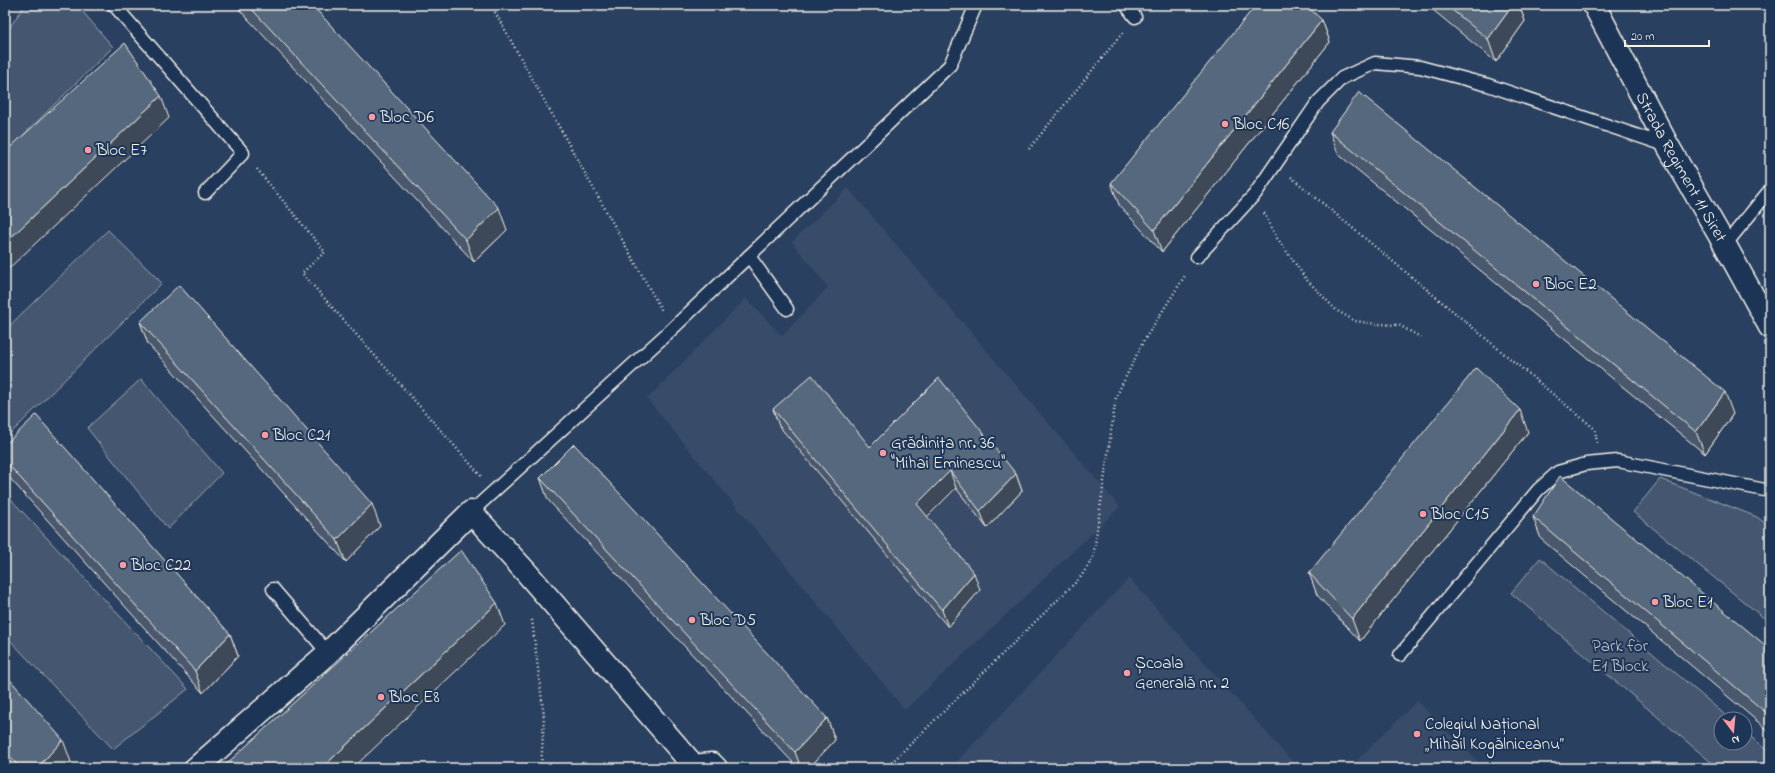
<svg xmlns="http://www.w3.org/2000/svg" width="1775" height="773" font-family="'Indie Flower',sans-serif">
<rect width="100%" height="100%" fill="#2a4060"/>
<filter id="ink" filterUnits="userSpaceOnUse"><feTurbulence type="fractalNoise" baseFrequency=".025" numOctaves="2"/><feDisplacementMap in="SourceGraphic" scale="8" xChannelSelector="R" yChannelSelector="G"/><feConvolveMatrix kernelMatrix="1 2 1 2 8 2 1 2 1" color-interpolation-filters="sRGB"/></filter>
<g filter="url(#ink)">
<g fill="#374c69">
<path d="M848,188L1120,507L905,710L647,399L746,298L782,336L828,287L792,242Z"/>
<path d="M1129,578L1298,768H951Z"/>
<path d="M1417,701L1484,768H1349Z"/>
</g>
<g fill="#445771" stroke="#9ca4ac">
<path d="M25,5H77L113,47L5,153V34Z"/>
<path d="M108,230L162,283L5,439V330Z"/>
<path d="M141,379L222,473L168,529L87,428Z"/>
<path d="M1660,479L1757,517L1770,527V623L1633,512Z"/>
<path d="M5,493L188,689L113,749L5,635Z"/>
<path d="M1540,558L1730,719H1721V743H1745V732L1770,753V768H1718L1511,593Z"/>
</g>
<g fill="none" stroke-linecap="round" stroke-linejoin="round">
<g stroke="#f4f1e8" stroke-width="15">
<g id="service">
<path d="M114,5L243,153L205,193"/>
<path d="M1126,5L1135,17"/>
<path d="M1725,245L1770,190"/>
<path d="M749,256L950,65L976,5"/>
<path d="M1197,257L1255,194L1318,102L1342,78L1375,63L1420,67L1488,85L1668,146"/>
<path d="M471,512L672,329L749,256L787,309"/>
<path d="M273,589L328,653"/>
<path d="M1400,655L1538,490L1558,472L1586,464L1618,461L1770,491"/>
</g>
</g>
<g stroke="#f4f1e8" stroke-width="25">
<path id="minor" d="M196,768L328,653L471,512L526,572L694,766L712,764L716,768"/>
</g>
<g stroke="#f4f1e8" stroke-width="25">
<g id="tertiary">
<path id="s1" d="M1594,5L1668,146L1725,245L1770,327"/>
</g>
</g>
<g stroke="#f4f1e8" stroke-width="2.5" stroke-dasharray="1 3" stroke-linecap="butt">
<path d="M491,5L662,311"/>
<path d="M1029,149L1123,32"/>
<path d="M257,169L325,252L302,273L481,476"/>
<path d="M1291,177L1595,429L1597,443"/>
<path d="M1264,213L1277,238L1307,280L1336,310L1355,321L1377,324L1399,325L1422,338"/>
<path d="M532,620L544,717L541,768"/>
<path d="M886,768L1080,578L1093,558L1116,397L1143,342L1186,274"/>
</g>
<use href="#service" stroke="#1d3557" stroke-width="12"/>
<use href="#minor" stroke="#1d3557" stroke-width="22"/>
<use href="#tertiary" stroke="#1d3557" stroke-width="22"/>
</g>
<g fill="#4a596c" stroke="#f4f1e8">
<path d="M235,5H312L507,230L474,262Z"/>
<path d="M1427,5H1519L1525,21L1496,62Z"/>
<path d="M1322,20L1330,42L1162,252L1119,205L1111,183Z"/>
<path d="M1330,132L1733,414L1705,454L1338,154Z"/>
<path d="M140,322L380,526L346,562L148,344Z"/>
<path d="M773,409L870,447L1016,474L1022,491L987,528L956,488L927,517L980,590L948,627L779,426Z"/>
<path d="M1528,432L1360,641L1317,595L1309,573Z"/>
<path d="M5,445L230,634L238,656L203,693L6,474L5,473Z"/>
<path d="M540,478L827,718L835,740L809,768H798L548,500Z"/>
<path d="M1533,517L1770,649V732L1541,539Z"/>
<path d="M5,674L71,762L66,768H9L5,764Z"/>
</g>
<g fill="#3c4858" stroke="#f4f1e8">
<path d="M1513,5H1519L1525,21L1496,62L1488,39Z"/>
<path d="M1322,20L1330,42L1162,252L1154,230Z"/>
<path d="M161,96L169,118L5,272V243Z"/>
<path d="M499,208L507,230L474,262L466,240Z"/>
<path d="M1725,392L1733,414L1705,454L1696,432Z"/>
<path d="M1520,410L1528,432L1360,641L1352,619Z"/>
<path d="M950,471L956,488L923,521L917,504Z"/>
<path d="M1016,474L1022,491L987,528L980,511Z"/>
<path d="M372,504L380,526L346,562L337,540Z"/>
<path d="M974,573L980,590L948,627L942,610Z"/>
<path d="M497,603L505,625L353,768H322Z"/>
<path d="M230,634L238,656L203,693L195,671Z"/>
<path d="M827,718L835,740L809,768H801L795,752Z"/>
<path d="M63,740L71,762L66,768H37Z"/>
</g>
<g fill="#56677d" stroke="#f4f1e8">
<path d="M248,5H312L499,208L466,240Z"/>
<path d="M1256,5H1306L1322,20L1154,230L1111,183Z"/>
<path d="M1446,5H1513L1488,39Z"/>
<path d="M125,43L161,96L5,243V152Z"/>
<path d="M1359,92L1725,392L1696,432L1330,132Z"/>
<path d="M179,285L372,504L337,540L140,322Z"/>
<path d="M1476,368L1520,410L1352,619L1309,573Z"/>
<path d="M812,375L870,447L939,378L1016,474L980,511L950,471L917,504L974,573L942,610L773,409Z"/>
<path d="M36,415L230,634L195,671L5,461V445Z"/>
<path d="M574,444L827,718L795,752L540,478Z"/>
<path d="M1560,476L1770,649V716L1533,517Z"/>
<path d="M461,550L497,603L322,768H222Z"/>
<path d="M5,674L63,740L37,768H20L5,751Z"/>
<path d="M969,765L972,768H966Z"/>
</g>
</g>
<g fill="#ff9aa2" stroke="#1d3557" stroke-width="1.5">
<circle cx="372" cy="117" r="4"/>
<circle cx="1225" cy="124" r="4"/>
<circle cx="88" cy="150" r="4"/>
<circle cx="1536" cy="284" r="4"/>
<circle cx="265" cy="435" r="4"/>
<circle cx="883" cy="453" r="4"/>
<circle cx="1423" cy="514" r="4"/>
<circle cx="123" cy="565" r="4"/>
<circle cx="1655" cy="602" r="4"/>
<circle cx="692" cy="620" r="4"/>
<circle cx="1127" cy="673" r="4"/>
<circle cx="381" cy="697" r="4"/>
<circle cx="1417" cy="734" r="4"/>
</g>
<g text-anchor="middle" dominant-baseline="central" stroke-width="4" stroke-linejoin="round" paint-order="stroke">
<g font-size="17" fill="#f4f1e8" stroke="#1d3557" text-anchor="start">
<text x="380" y="117">Bloc D6</text>
<text x="1233" y="124">Bloc C16</text>
<text x="96" y="150">Bloc E7</text>
<text x="1544" y="284">Bloc E2</text>
<text x="273" y="435">Bloc C21</text>
<text x="891" y="443">Grădinița nr. 36<tspan x="891" dy="20">"Mihai Eminescu"</tspan></text>
<text x="1431" y="514">Bloc C15</text>
<text x="131" y="565">Bloc C22</text>
<text x="1663" y="602">Bloc E1</text>
<text x="700" y="620">Bloc D5</text>
<text x="1135" y="663">Școala<tspan x="1135" dy="20">Generală nr. 2</tspan></text>
<text x="389" y="697">Bloc E8</text>
<text x="1425" y="724">Colegiul Național<tspan x="1425" dy="20">„Mihail Kogălniceanu”</tspan></text>
</g>
<g font-size="17" fill="#f4f1e8" stroke="#1d3557">
<text stroke="none"><textPath href="#s1" startOffset="184">Strada Regiment 11 Siret</textPath></text>
</g>
<g font-size="17" fill="#bfc3c4" stroke="#1d3557">
<text x="1620" y="646">Park for<tspan x="1620" dy="20">E1 Block</tspan></text>
</g>
</g>
<rect width="1775" height="773" fill="none" stroke="#1d3557" stroke-width="20"/>
<rect x="10" y="10" width="1755" height="753" fill="none" stroke="#f4f1e8" stroke-width="1.5" filter="url(#ink)"/>
<g transform="translate(1733 731) rotate(164)"><circle r="19" fill="#1d3557" stroke="#738091"/>
<path d="M0-3L7 15L0 10L-7 15Z" fill="#ff9aa2"/>
<text y="-6" font-size="11" font-weight="bold" text-anchor="middle" fill="#f4f1e8">N</text>
</g>
<path d="M1625 40v6h84v-6" fill="none" stroke="#f4f1e8" stroke-width="2"/>
<text x="1631" y="40" font-size="12" fill="#f4f1e8" stroke="#1d3557" stroke-width="3" paint-order="stroke">20 m</text>
</svg>
